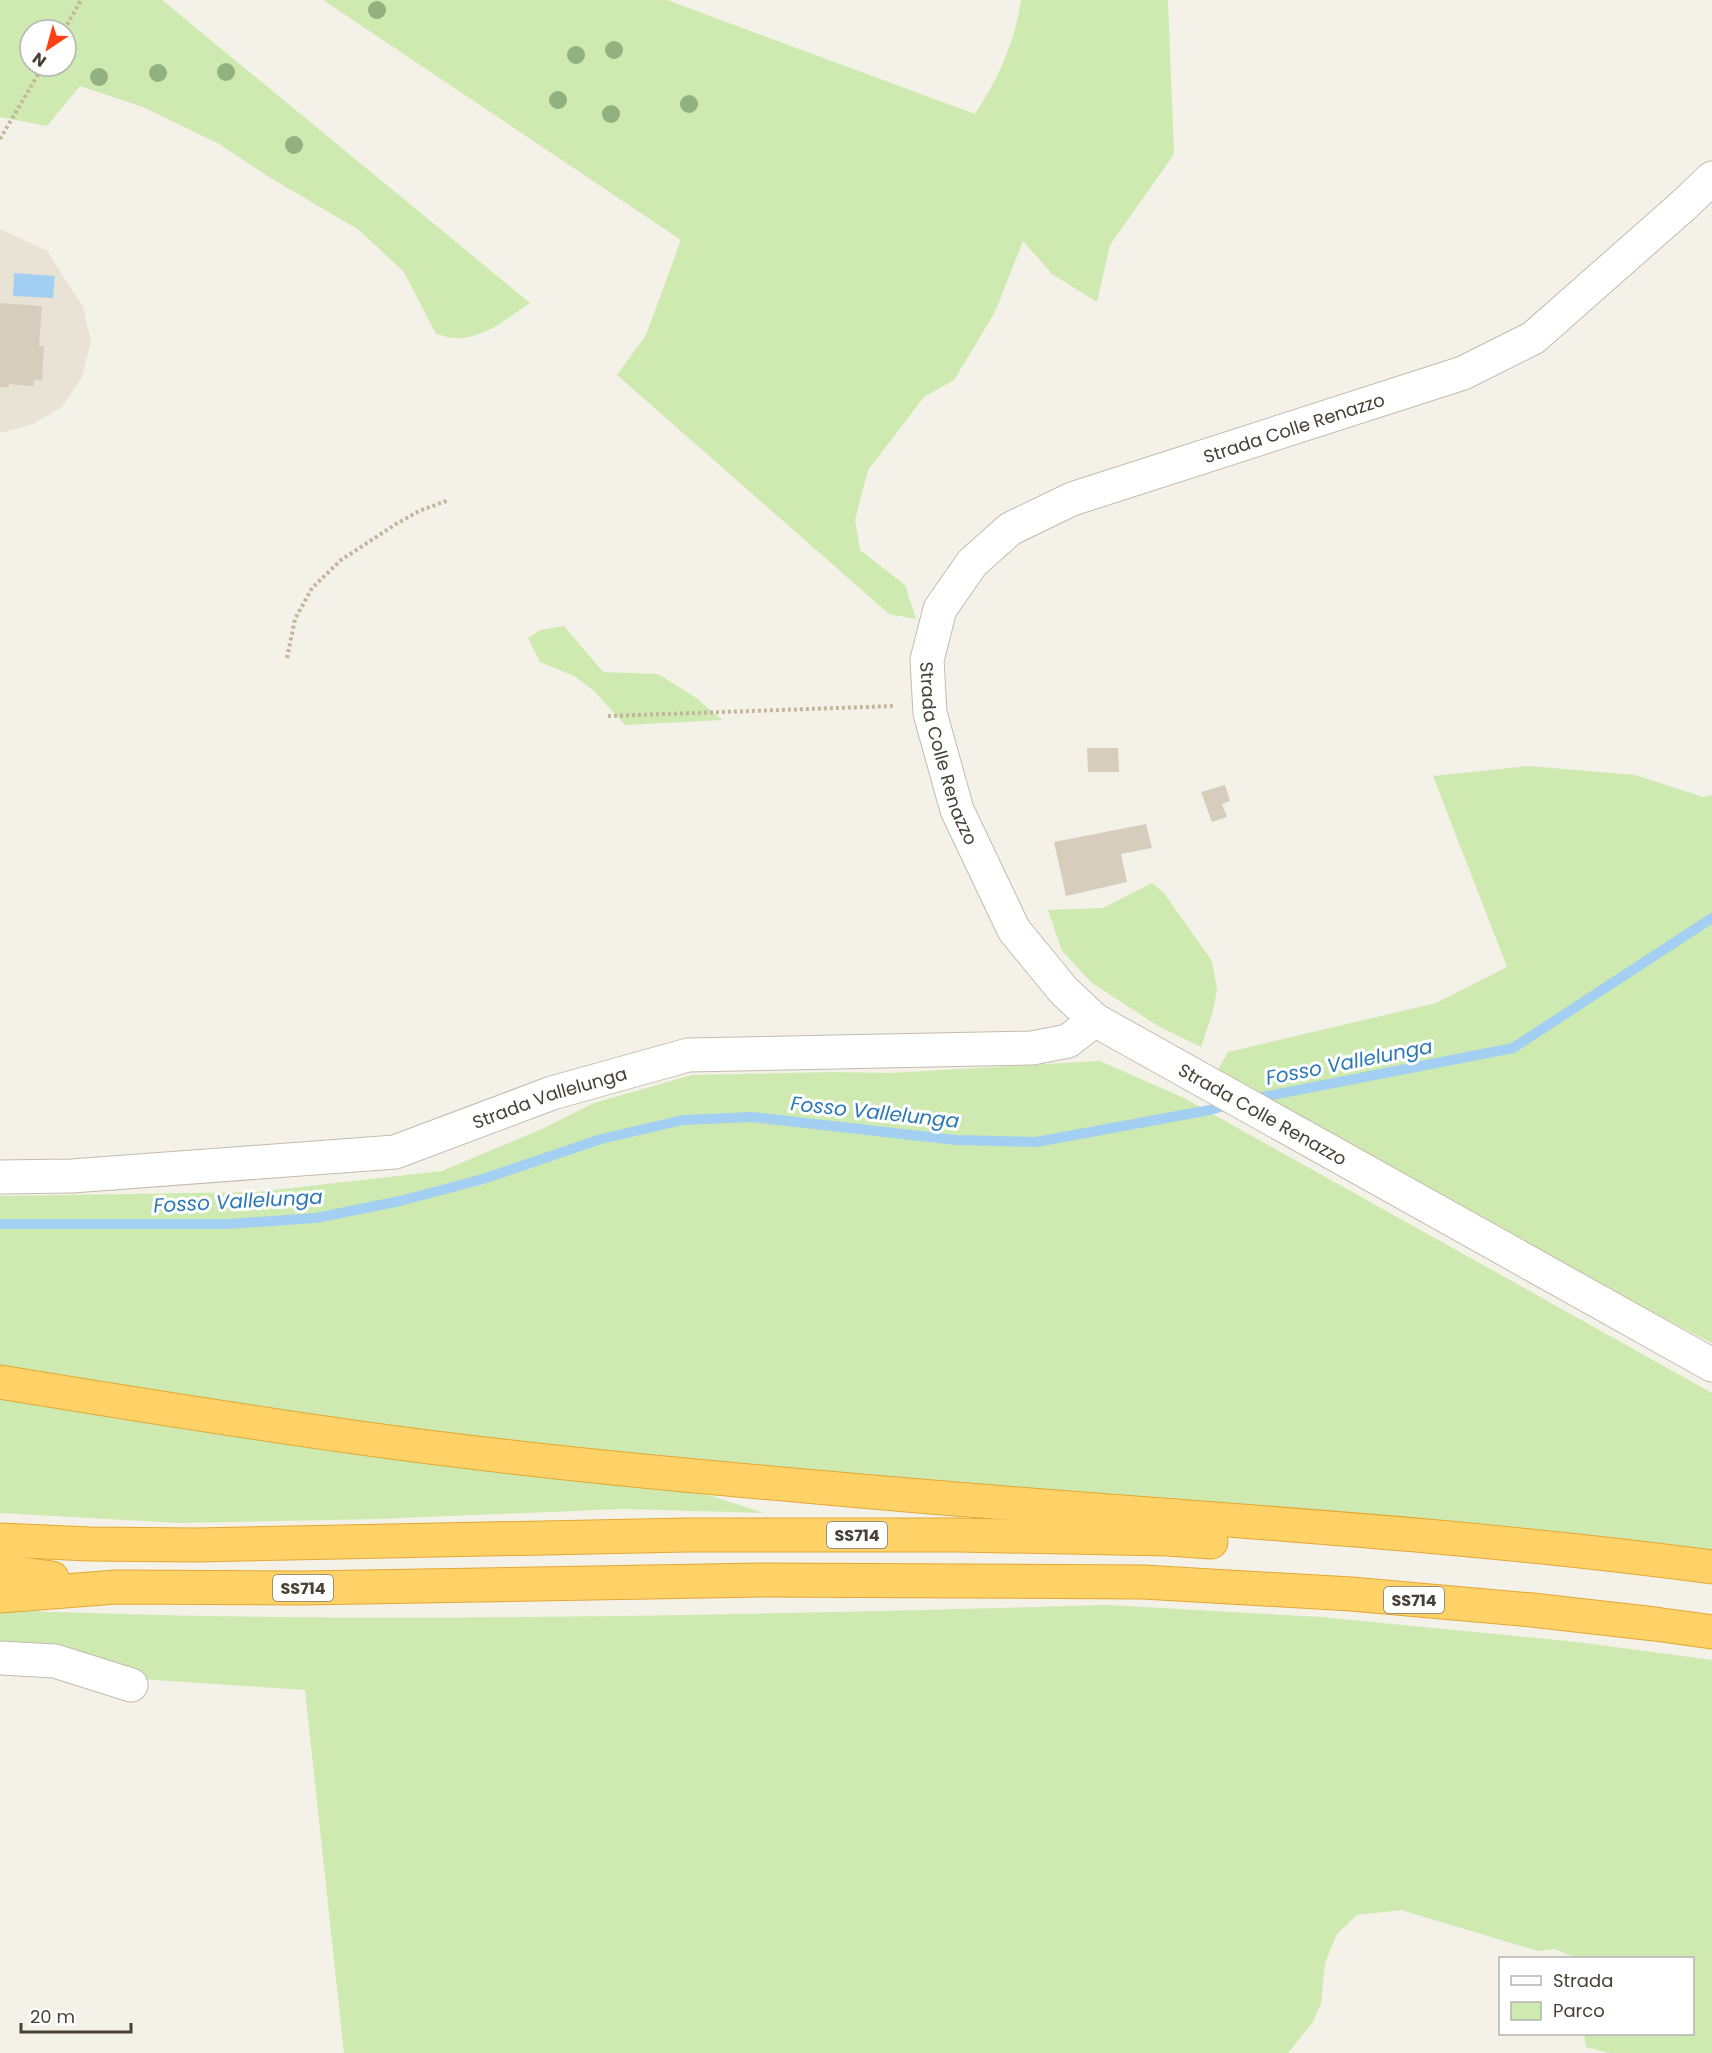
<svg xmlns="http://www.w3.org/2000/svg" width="1712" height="2053" font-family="Poppins,sans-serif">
<rect width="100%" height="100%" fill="#f4f1e8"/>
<path fill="#e9e3d6" d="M0,229L47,251L83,307L91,341L82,377L62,407L33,424L0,433Z"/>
<g fill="#ceeab0" fill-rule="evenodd">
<path d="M0,0H162L530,303C508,318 482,340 454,338C448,338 442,335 436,334L404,272L359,230L269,177L219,144L143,107L80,86L47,126L0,117ZM30,30H66V66H30Z"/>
<path d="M323,0H667L975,114C998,79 1015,42 1021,0H1168L1174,154L1110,245L1097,302L1052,274L1023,241L995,312L954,380L924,397L868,470L855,520L860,550L905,585L916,619L889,614L617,375L646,335L681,240Z"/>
<path d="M564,626L603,672L658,674L695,697L722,720L625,725L593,690L574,676L540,662L528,638L540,630Z"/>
<path d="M1529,766L1635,775L1703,797L1712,795V1343L1656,1314L1214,1077L1228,1052L1436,1003L1507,967L1433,776Z"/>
<path d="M1152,883L1164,893L1212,961L1217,990L1213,1011L1201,1047L1158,1026L1092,983L1062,951L1048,910L1103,908Z"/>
<path d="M1100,1061L1184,1098L1712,1393V1555L584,1455L0,1375V1196L256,1192L442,1171L544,1128L594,1103L692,1075L833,1072L889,1073Z"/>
<path d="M0,1397L696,1491L764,1513L623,1509L378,1519L179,1523L0,1513Z"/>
<path d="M1107,1605L1321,1617L1577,1642L1712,1660V2053H1609L1586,2047L1584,2034H1692V1958H1577L1554,1949L1538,1951L1401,1910L1357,1915L1337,1934L1325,1963L1321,2003L1313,2022L1288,2053H344L305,1690L110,1677L0,1650V1610C369,1625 738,1615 1107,1605Z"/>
</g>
<path fill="#a3cff3" d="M14,273L55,276L53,298L13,296Z"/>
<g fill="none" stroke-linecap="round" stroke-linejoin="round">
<g stroke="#a3cff3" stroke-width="10">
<path d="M1252,1099L1513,1048L1712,918"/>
<path d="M0,1224H228L316,1218L400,1201L483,1179L601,1139L683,1120L752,1117L956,1140L1036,1142L1210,1110L1231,1104"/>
</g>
</g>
<g fill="#d6cdbd">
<path d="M0,303L42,306L39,346H44L42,380H34L33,386L9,384V387H0Z"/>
<path d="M1087,748H1118L1119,772H1088Z"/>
<path d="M1225,785L1230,801L1222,804L1227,817L1212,822L1201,792Z"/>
<path d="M1146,824L1152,848L1121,854L1127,882L1066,896L1054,842Z"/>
</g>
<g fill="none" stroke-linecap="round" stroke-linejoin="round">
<g stroke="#c3bcad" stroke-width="35">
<g id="minor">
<path id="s1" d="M1712,178L1685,204L1533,338L1463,373L1072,499L1010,529L972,563L940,609L927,660L930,713L957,810L1014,930L1064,991L1095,1020L1712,1365"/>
<path id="s2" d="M0,1177L72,1176L395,1152L552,1093L688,1055L1032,1048L1068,1041L1095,1020"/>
<path d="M0,1658L55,1661L131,1685"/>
</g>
</g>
<g stroke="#e2a834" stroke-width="35">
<g id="highway">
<path d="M0,1382C122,1402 245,1422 368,1439C528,1461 689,1476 850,1490C1137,1516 1426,1529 1712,1567"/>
<path d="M0,1540L90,1544L197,1545L687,1535H959L1168,1539L1211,1542"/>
<path d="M0,1571L52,1578"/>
<path d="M0,1596L116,1587L304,1588L761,1580L1143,1582L1351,1594L1532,1610L1655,1624L1712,1632"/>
</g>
</g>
<g stroke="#c3b69b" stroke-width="4" stroke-dasharray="3 3" stroke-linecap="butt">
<path d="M64,30L81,0"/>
<path d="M0,139L43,66"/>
<path d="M287,658L295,619L312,588L341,560L396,524L419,511L449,500"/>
<path d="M608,716L894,706"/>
</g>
<use href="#minor" stroke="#fff" stroke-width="33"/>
<use href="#highway" stroke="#ffd268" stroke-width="33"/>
</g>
<g fill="#93b17e">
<circle cx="377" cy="10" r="9"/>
<circle cx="614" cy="50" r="9"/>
<circle cx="576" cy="55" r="9"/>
<circle cx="226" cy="72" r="9"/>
<circle cx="158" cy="73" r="9"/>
<circle cx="99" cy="77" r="9"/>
<circle cx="558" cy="100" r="9"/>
<circle cx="689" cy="104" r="9"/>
<circle cx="611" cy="114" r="9"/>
<circle cx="294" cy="145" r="9"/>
</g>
<g text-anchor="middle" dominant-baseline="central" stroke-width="6" stroke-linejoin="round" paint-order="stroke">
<g fill="#fff" stroke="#7f7b72" stroke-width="1.5">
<rect x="827" y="1522" width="60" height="26" rx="4.5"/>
<rect x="273" y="1575" width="60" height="26" rx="4.5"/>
<rect x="1384" y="1587" width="60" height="26" rx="4.5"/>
</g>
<g font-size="16" font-weight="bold" fill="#484236">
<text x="857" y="1535">SS714</text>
<text x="303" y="1588">SS714</text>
<text x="1414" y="1600">SS714</text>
</g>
<g font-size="18" fill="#484236" stroke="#fff">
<text transform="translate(1294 428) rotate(-18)">Strada Colle Renazzo</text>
<text stroke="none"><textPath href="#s1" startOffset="1054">Strada Colle Renazzo</textPath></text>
<text stroke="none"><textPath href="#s2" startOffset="560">Strada Vallelunga</textPath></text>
<text stroke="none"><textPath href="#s1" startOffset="1558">Strada Colle Renazzo</textPath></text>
</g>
<g font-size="20" font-style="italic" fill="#2c78b8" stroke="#fff">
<text transform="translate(1349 1062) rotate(-11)">Fosso Vallelunga</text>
<text transform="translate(875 1112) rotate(6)">Fosso Vallelunga</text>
<text transform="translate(238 1201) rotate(-3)">Fosso Vallelunga</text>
</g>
</g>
<rect x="1499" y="1957" width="195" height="78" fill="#ffffff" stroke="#b6b3af" stroke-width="1.5"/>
<rect x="1511" y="1976" width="30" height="9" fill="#ffffff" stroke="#b6b3af" stroke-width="1.5"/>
<text x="1553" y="1987" font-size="18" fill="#484236">Strada</text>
<rect x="1511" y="2002" width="30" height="18" fill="#ceeab0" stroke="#b6b3af" stroke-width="1.5"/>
<text x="1553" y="2017" font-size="18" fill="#484236">Parco</text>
<g transform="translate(48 48) rotate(216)"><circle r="28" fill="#ffffff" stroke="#b6b3af" stroke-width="1.5"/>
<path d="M0-4.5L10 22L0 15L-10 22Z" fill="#ff4014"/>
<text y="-9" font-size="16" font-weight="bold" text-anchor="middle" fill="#484236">N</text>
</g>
<path d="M21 2023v9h110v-9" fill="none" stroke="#484236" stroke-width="3"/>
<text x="30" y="2023" font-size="18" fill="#484236" stroke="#ffffff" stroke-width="4.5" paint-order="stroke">20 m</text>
</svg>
